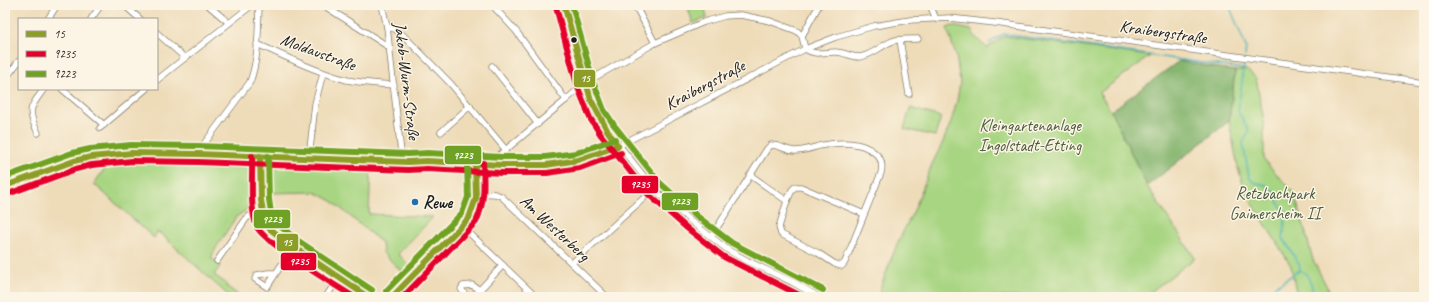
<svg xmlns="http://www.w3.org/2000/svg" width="1429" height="302" font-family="Caveat,sans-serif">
<rect width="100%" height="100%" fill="#fcf5e5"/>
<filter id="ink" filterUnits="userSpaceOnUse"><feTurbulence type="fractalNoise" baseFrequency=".025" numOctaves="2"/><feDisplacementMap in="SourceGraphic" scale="8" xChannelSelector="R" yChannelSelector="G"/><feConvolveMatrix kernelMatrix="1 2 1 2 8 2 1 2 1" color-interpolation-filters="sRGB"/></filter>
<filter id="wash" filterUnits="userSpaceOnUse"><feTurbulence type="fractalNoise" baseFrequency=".012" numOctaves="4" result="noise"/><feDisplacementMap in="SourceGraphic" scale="16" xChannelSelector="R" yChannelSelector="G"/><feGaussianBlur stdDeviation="0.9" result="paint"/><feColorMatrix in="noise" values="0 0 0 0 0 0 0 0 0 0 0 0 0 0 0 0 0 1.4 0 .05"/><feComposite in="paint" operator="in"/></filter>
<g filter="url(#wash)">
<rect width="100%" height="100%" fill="#eedcb9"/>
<g fill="#a8d582" stroke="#62784f">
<path d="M687,5H704L707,18L693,23Z"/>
<path d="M952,26L971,30L976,38L987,48L1005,36L1150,56L1099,93L1111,111L1147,186L1195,258L1144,297H877L897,244L915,208L932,164L942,144L951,122L957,101L960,82L956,56L947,28Z"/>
<path d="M1247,70L1256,78L1264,121V160L1293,192L1300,212L1313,260L1327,287L1329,297H1297L1291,266L1245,191L1238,168L1229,121L1235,71Z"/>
<path d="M910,108L941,117L935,136L904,129Z"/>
<path d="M144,156L250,161L256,166L257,203L236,217L216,248L211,258L221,265L214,275L227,284L226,286L241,297H230L161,234L157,232L154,238L94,184L109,162V158Z"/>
<path d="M269,159L371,163L369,214L433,217L398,254L413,269L406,276L383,253L382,243L332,201L315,192L266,193L265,166Z"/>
</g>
<path fill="#86b670" stroke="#516946" d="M1179,61L1235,71L1229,121L1147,186L1111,111Z"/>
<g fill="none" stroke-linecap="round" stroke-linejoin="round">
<g stroke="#3eafb7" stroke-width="1.5">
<path d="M1229,5L1246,47L1245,56"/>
<path d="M989,43L1004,34L1244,69"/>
<path d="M1245,60L1238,111L1249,131L1243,143L1249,177L1253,182L1266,185L1277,195V202L1286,212L1283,238L1299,264L1300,270L1306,274L1311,283L1313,293L1312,297"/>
<path d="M1259,297L1300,270"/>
</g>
</g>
</g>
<g filter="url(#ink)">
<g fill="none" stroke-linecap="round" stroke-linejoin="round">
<g stroke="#857c6a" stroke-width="7">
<g id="minor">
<path d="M124,5L140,19"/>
<path d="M208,5L229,23"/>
<path d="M323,5L389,47"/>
<path d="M382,5L387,27L402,162"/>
<path d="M492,5L516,31L566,100"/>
<path d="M564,5L585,83L597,114L607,130L654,189L693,223L728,250L748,261L792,282L819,297"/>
<path d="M635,5L655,43"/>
<path d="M930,5L936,19"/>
<path d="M48,19L57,5"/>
<path d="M91,19L101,5"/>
<path d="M387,27L395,29L404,36L451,84L506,150"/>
<path d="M157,33L185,58"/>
<path d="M802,36L819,5"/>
<path d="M900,40L909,94"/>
<path d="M257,44C287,57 316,72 347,80C363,83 378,84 394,85"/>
<path d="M492,66L538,124"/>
<path d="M5,79L19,61"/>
<path d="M157,80L252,5"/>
<path d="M62,89L104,125"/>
<path d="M100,128L146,89"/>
<path d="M441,132L470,106"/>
<path d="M38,133C27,110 29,109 44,89"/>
<path d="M198,154L201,148L250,82C259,58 258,30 259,5"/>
<path d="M260,156C261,175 259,207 265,224C268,233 354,287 368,297"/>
<path d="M309,158L315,104L323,73"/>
<path d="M408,162C425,159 443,163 460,163C494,165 540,169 573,162C590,158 606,151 622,144L805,49L836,37L874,26L910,20L949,18L995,23L1424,82"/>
<path d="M494,164L497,157L566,100L585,83L655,43L704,22L725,16L741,15L770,21L797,31L802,36L805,49C816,56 823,52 835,52C844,52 851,57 859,57C873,56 883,43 896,40C903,39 911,39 918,39"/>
<path d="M750,175L787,201L792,190L795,187H801L864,214"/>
<path d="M5,186L74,161L91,157L132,153L198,154L402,162C415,163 424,167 437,163"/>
<path d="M476,193L495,194L501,196L607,297"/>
<path d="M462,226L536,297"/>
<path d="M711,237L767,149L771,145C780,145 787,151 795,151C803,151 812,148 819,146C837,142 862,140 876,154C882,159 883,165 881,173L845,262L842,266L835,264L818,253L781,234L779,227L787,201"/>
<path d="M217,261L246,219L252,214L263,213"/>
<path d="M572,263L654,189"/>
<path d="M276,273H268L257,275L255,279L267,287L293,247"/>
<path d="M326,297L339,277"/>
<path d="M392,297L469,218C479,201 476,182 475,164"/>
<path d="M467,297L461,289L463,286L472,285L480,290"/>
<path d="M473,297L503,265"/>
</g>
</g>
<use href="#minor" stroke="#fff" stroke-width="5.5"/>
<g stroke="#fcf5e5" stroke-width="9">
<g id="bus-1">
<path d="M564,5L591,100L607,130L618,146"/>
<path d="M260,156L261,200L265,224L270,229L295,248L368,297"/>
<path d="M5,186L74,161L91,157L132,153L198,154L408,162L427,161L502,165H546L578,160L618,146"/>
<path d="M392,297L469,218L476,198L475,164"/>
</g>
</g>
<g stroke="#fcf5e5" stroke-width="9">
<g id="bus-2">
<path d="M556,7L577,85L590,118L601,135L648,194L688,229L724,257L803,297"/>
<path d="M252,156C253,177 249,207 257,227C264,242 336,286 354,297"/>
<path d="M8,194L76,169L92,165L132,161L198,162L408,170L427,169L502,173H547L580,168L621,153"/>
<path d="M403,297L476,222C485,203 484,184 483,163"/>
</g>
</g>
<g stroke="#fcf5e5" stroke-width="9">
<g id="bus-3">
<path d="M572,5L593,81L604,110L614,125L660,183L698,217L732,243L823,290"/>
<path d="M268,156L269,199L272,220L300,242L372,290"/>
<path d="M5,177L72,153L90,149L131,145L198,146L408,154L428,153L502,157H545L576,153L615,139"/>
<path d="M386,291L462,213L468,197L467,165"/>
</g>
</g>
<use href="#bus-1" stroke="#8c9e27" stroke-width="6"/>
<use href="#bus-2" stroke="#e4002b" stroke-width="6"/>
<use href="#bus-3" stroke="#6fa224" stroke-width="6"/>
</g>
</g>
<circle fill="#1c1c1c" stroke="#fcf5e5" stroke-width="1.5" cx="574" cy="40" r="3.5"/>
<circle fill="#1f6fb2" stroke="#fcf5e5" stroke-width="1.5" cx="415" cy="202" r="4"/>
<g text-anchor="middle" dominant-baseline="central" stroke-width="3" stroke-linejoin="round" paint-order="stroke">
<g font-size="17" fill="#1c1c1c" stroke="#fcf5e5">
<text transform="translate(1163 32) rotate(8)">Kraibergstraße</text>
<text transform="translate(318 52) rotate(20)">Moldaustraße</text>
<text transform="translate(407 81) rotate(83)">Jakob-Wurm-Straße</text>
<text transform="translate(705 85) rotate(-28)">Kraibergstraße</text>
<text transform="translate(555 228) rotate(43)">Am Westerberg</text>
</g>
<g font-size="17" fill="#4d5d40" stroke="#fcf5e5">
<text x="1030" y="125">Kleingartenanlage<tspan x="1030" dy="20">Ingolstadt-Etting</tspan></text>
<text x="1275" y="193">Retzbachpark<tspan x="1275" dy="20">Gaimersheim II</tspan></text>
</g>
<g font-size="17" font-weight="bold" fill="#1c1c1c" stroke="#fcf5e5" text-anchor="start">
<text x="423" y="202">Rewe</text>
</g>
</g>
<g stroke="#fcf5e5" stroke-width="1.5">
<rect x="573" y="69" width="23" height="19" rx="4" fill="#8c9e27"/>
<rect x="444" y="145" width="38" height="20" rx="4" fill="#6fa224"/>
<rect x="621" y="175" width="38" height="19" rx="4" fill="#e4002b"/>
<rect x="661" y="192" width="38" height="19" rx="4" fill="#6fa224"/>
<rect x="253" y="209" width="38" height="20" rx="4" fill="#6fa224"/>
<rect x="276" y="233" width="23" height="19" rx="4" fill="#8c9e27"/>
<rect x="280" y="252" width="37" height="19" rx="4" fill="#e4002b"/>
</g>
<g font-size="11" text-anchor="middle" font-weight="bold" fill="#fff">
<text x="585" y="82">15</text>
<text x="463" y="159">9223</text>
<text x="640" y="188">9235</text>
<text x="680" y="205">9223</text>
<text x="272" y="223">9223</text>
<text x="287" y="246">15</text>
<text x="299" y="265">9235</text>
</g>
<rect width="1429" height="302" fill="none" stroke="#fcf5e5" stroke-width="20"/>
<rect x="18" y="18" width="140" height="72" fill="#fcf5e5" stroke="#a29e95"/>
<rect x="26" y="31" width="20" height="6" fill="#8c9e27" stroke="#a29e95"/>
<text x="54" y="38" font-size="12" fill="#1c1c1c">15</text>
<rect x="26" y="51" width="20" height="6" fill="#e4002b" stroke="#a29e95"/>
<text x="54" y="58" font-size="12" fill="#1c1c1c">9235</text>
<rect x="26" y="71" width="20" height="6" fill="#6fa224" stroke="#a29e95"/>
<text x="54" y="78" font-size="12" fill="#1c1c1c">9223</text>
</svg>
